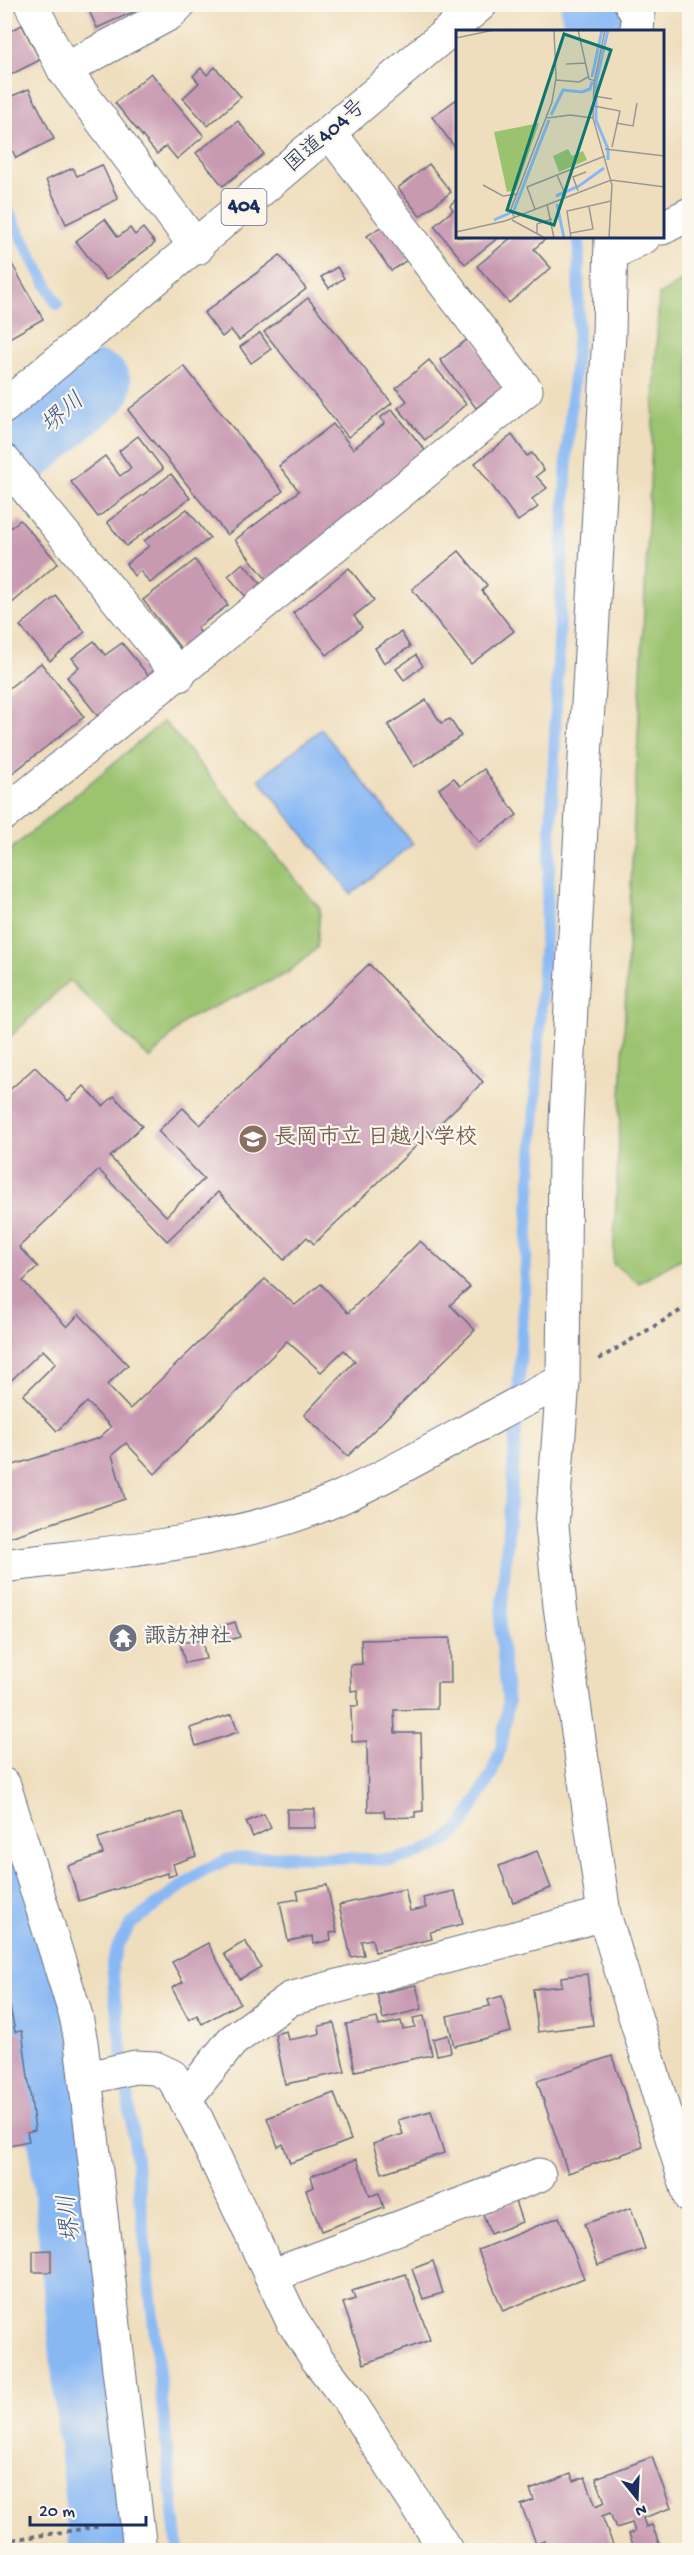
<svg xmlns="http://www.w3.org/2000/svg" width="694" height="2555" font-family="'Gochi Hand','Klee One',sans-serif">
<rect width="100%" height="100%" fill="#fbf7ec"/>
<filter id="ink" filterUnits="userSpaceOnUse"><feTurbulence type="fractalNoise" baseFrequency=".0167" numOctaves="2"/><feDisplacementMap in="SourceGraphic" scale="12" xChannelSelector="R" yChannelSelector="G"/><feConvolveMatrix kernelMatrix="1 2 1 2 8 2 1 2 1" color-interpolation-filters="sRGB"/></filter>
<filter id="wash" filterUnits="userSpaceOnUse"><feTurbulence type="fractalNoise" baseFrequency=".008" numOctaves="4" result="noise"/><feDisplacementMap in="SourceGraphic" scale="24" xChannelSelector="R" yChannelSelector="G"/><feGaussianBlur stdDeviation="1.35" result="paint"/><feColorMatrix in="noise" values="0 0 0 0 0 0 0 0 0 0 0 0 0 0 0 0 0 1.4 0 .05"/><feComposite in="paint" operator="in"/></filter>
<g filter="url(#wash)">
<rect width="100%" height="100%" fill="#efdebd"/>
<g fill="#9bc36f" stroke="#5b7966" stroke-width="1.5">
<path d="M689,276V1254L639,1283L613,1264L659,295Z"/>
<path d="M164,721L320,909L317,948L286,974L187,1019L150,1059L69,980L5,1042V854Z"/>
</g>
<path fill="#88b8f4" stroke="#5274a9" stroke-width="1.5" d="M321,729L413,844L351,894L259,779Z"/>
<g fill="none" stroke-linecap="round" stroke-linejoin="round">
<g stroke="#88b8f4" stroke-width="12">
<path d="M590,32L595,9"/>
<path d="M4,204L57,304"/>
<path d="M91,375L97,386"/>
<path d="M178,2550L134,2142L115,1999L112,1964L118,1946L131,1924L202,1871L229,1859L292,1856L392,1860L420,1853L447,1840L463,1825L491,1775L501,1748L508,1704L500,1628L516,1432L550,852L567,453L578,332L579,237"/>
</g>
<g stroke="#88b8f4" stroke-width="69">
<path d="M595,9L599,4"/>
<path d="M4,466L97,386"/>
<path d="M4,1891L55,2061L104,2550"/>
</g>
</g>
<g id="blocks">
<g fill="#c89ab2">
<path d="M86,4H143L144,7L97,28Z"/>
<path d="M22,25L40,60L4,78V34Z"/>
<path d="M215,67L241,97L208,126L183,98L199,83L193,76L201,68L207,75Z"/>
<path d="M151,73L204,136L177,159L166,146L157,154L115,103Z"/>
<path d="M29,89L54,139L16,158L4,133V92L9,90L12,96Z"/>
<path d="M457,99V150L432,117Z"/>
<path d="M238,121L264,154L223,186L196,153Z"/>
<path d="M429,164L451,192L420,216L398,188Z"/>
<path d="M102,165L118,199L66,224L46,180L73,168L77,176Z"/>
<path d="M457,199V237H499L465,264L434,226L453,210L450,205Z"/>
<path d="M105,219L118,237L130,228L135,235L143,228L155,243L106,280L76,241Z"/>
<path d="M385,224L410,258L391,271L367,236Z"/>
<path d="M512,237H548L534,249L551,268L509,303L477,266Z"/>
<path d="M4,250L43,319L4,341Z"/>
<path d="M280,255L306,289L239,340L231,330L222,337L204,313Z"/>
<path d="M337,267L344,278L329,288L321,277Z"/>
<path d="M308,298L392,403L348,437L264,332Z"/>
<path d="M260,333L271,349L251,363L240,347Z"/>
<path d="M472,336L508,384L476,408L440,360Z"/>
<path d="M429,360L466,404L425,440L398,408L407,401L396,388Z"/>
<path d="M184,366L283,491L227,535L128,410Z"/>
<path d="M392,409L431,458L270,584L235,540L299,491L279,466L333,424L353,449L385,423L380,418Z"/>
<path d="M512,435L527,456L532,453L544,470L536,476L547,488L532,499L538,507L518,521L475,463Z"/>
<path d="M138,436L163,469L98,517L71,482L105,456L120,476L131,468L119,451Z"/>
<path d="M171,474L190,498L126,546L107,522Z"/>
<path d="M187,509L210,538L150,583L140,571L134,576L126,564L149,546L144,541Z"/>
<path d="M20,520L58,563L10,605L4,599V533Z"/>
<path d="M459,551L487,585L482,591L514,631L471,664L412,589Z"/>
<path d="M195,560L228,605L197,628L205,639L185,654L143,600Z"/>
<path d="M243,563L261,584L246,597L228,576Z"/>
<path d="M349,568L374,600L354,616L362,627L327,655L293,613Z"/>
<path d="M56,596L85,632L50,661L20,626Z"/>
<path d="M401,632L410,647L384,663L375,648Z"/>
<path d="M94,641L105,655L122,643L152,680L101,720L67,677L79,667L72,658Z"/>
<path d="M416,655L423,666L404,680L396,669Z"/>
<path d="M41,663L84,717L9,776L4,770V692Z"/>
<path d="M426,700L441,723L450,719L461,736L414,767L388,725Z"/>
<path d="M484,769L517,815L479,843L439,789L454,778L460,786Z"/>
<path d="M369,964L483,1082L314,1244L307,1237L284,1260L218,1192L167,1241L99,1170L19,1247L38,1267L23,1281L67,1327L79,1314L128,1365L107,1385L130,1409L265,1279L295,1305L321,1284L348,1313L420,1241L470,1287L450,1305L475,1330L348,1456L304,1415L355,1361L344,1350L321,1372L287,1341L155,1474L126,1443L112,1455L125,1499L4,1539V1468L99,1438L111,1427L87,1402L57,1431L23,1395L56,1363L43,1350L4,1387V1095L35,1067L68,1101L84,1086L103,1106L114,1096L142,1126L110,1157L166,1216L204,1179L158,1131L183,1108L200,1125Z"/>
<path d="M235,1622L240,1637L221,1642L216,1628Z"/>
<path d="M450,1638L451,1683H437V1709L394,1710L395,1733H421L423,1811L415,1812V1817L385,1818L384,1811H368L367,1741L352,1742L351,1706H358V1690L351,1691L350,1665L362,1664L361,1640Z"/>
<path d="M202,1640L206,1659L185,1663L180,1643Z"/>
<path d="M232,1714L238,1732L196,1746L190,1728Z"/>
<rect x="287" y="1809" width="28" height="19"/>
<path d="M182,1812L196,1856L173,1864L176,1874L168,1877L167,1873L79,1901L68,1866L103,1854L98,1838Z"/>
<path d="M264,1814L271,1828L253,1837L246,1822Z"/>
<path d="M537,1851L551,1888L513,1902L499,1866Z"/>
<path d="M327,1885L337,1932L330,1933L331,1940L314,1944L313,1936L288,1941L280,1902L299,1899L297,1891Z"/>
<path d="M405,1889L410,1911L426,1908L423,1898L455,1891L463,1924L430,1932L432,1939L375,1952L372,1939L361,1941L364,1955L351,1957L339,1905Z"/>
<path d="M245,1941L261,1967L240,1979L224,1954Z"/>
<path d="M208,1943L240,2003L202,2024L197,2015L189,2020L172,1988L183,1982L172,1962Z"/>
<path d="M587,1974L593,2025L538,2032L533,1989L562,1986L561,1977Z"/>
<path d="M416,1985L422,2009L383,2019L377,1994Z"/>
<path d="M4,1992H7L15,2032L22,2031L35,2130L27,2132L29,2141L4,2146Z"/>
<path d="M502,1996L511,2032L454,2046L447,2016L490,2006L488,2000Z"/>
<path d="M424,2016L432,2055L355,2071L346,2024L377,2018L379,2026L401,2021L403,2029L415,2027L413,2018Z"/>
<path d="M334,2023L345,2072L285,2084L275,2034L286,2031L288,2040L320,2034L319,2026Z"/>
<path d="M448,2035L451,2052L437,2055L433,2039Z"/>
<path d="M612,2056L643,2147L568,2173L537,2081Z"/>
<path d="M334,2093L351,2140L290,2163L283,2144L278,2147L267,2118Z"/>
<path d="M431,2111L444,2153L382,2173L373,2144L403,2134L398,2120Z"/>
<path d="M357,2159L370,2196L379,2193L384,2208L321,2231L306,2190L314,2187L311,2176Z"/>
<path d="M515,2201L522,2222L490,2234L483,2214Z"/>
<path d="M631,2208L645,2249L598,2265L584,2224Z"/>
<path d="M559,2217L584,2278L503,2311L478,2250Z"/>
<path d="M51,2250V2272H33V2251Z"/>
<path d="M433,2261L443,2293L423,2299L412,2269Z"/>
<path d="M406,2274L430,2340L364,2364L343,2303L355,2299L352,2291Z"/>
<path d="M652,2457L671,2508L643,2518L646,2527L652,2525L661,2549L635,2550L629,2534L635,2532L632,2523L616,2528L610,2513L602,2516L615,2550H548L544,2540L536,2543L521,2505L534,2500L530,2490L571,2474L574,2481L585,2477L596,2506L605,2502L596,2478Z"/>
</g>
</g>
</g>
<g filter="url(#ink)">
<use href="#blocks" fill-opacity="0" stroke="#656c7f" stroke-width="1.5"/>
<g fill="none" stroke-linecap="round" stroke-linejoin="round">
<g stroke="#656c7f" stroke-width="35">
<g id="street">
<path d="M31,4L64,70L197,248"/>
<path d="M631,4L638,16L637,32"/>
<path d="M64,70L169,14L179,4"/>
<path d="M662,228L690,214"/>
<path d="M611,237L609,334L571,1005L565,1148L563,1381L552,1525L560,1606L604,1914L690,2197"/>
<path d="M611,254L644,237"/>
<path d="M4,461L179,675"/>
<path d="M4,814L526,390L330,133"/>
<path d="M4,1566C111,1552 238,1543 337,1499C415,1464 486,1417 563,1381"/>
<path d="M4,1785L76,2016L81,2042L140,2550"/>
<path d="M87,2078L135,2067L155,2068L172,2076L197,2120L292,2320L317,2359L348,2399L446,2550"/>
<path d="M186,2098L232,2041L290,1999L604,1914"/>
<path d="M271,2276L539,2175"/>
</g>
</g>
<g stroke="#656c7f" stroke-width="35">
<path id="highway" d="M4,407L481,4"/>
</g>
<g stroke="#656c7f" stroke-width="4" stroke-dasharray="4.5 4.5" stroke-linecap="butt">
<path d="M599,1359L690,1305"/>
<path d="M4,2541L102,2526"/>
</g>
<use href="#street" stroke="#fff" stroke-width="33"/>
<use href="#highway" stroke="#fff" stroke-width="33"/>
</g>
</g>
<defs>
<g id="school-disc" transform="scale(1.5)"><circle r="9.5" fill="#8d6e63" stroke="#fbf7ec"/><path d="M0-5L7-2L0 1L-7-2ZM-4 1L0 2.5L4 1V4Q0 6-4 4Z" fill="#fff"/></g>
<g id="temple-disc" transform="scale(1.5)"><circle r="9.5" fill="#6b7280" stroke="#fbf7ec"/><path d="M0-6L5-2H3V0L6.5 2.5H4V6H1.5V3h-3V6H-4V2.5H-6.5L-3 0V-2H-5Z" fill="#fff"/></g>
</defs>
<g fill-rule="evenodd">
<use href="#school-disc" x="253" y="1139"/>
<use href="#temple-disc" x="123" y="1638"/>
</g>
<g text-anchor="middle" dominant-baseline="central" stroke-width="4.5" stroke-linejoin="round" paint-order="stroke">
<rect fill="#fbf7ec" stroke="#5e6b89" stroke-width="1.5" x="221.5" y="189" width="45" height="36" rx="4.5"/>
<g font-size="21" font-weight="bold" fill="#1b2f5e">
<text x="244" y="207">404</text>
</g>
<g font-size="22" fill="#1b2f5e" stroke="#fbf7ec">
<text transform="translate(326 137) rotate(-41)">国道404号</text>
</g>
<g font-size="22" font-weight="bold" fill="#785e54" stroke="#fbf7ec" text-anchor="start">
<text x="274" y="1139">長岡市立 日越小学校</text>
</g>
<g font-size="22" font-weight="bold" fill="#5b616d" stroke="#fbf7ec" text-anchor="start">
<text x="144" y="1638">諏訪神社</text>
</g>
<g font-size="24" font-style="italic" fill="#3c588b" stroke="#fbf7ec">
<text transform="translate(64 414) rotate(-41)">堺川</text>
<text transform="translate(71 2218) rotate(-96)">堺川</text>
</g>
</g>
<g transform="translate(456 30)">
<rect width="208" height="208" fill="#efdebd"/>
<path d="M83,93L60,160L51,162L38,102ZM112,119L116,126L127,121L131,130L103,142L97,126Z" fill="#9bc36f"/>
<path fill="none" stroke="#88b8f4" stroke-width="3" d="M152,0L140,53V90L152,119V130M136,47L146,0M95,85L107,60L126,62L134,59L136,52M100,166L123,156L148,138M101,174L108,208M58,180L93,90M38,190L58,181"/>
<path fill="none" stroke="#9a9897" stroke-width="1.5" d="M122,0L133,49L139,51M149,0L138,53L137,88L156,155L153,208M0,8L38,0M110,34L130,33M100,50L123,52L132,47M138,66L156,69M138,76L164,81L156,117M91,88L114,85L137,88M160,93L177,96L181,73M149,119L209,126M101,145L110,166M27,155L47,166L62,164M122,161L117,147L130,142M91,174L98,208M79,179L71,157L149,126M58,187L55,179L96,72L100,48L98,0M56,190L89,208M0,202L49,191L155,150L209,157M115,203L137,199L133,177M81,204V194L96,189M115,208L111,181L155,171"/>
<path fill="#0f766e" fill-opacity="0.15" stroke="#0f766e" stroke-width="3" d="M108,4L155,20L98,195L51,180Z"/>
<rect width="208" height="208" fill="none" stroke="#1b2f5e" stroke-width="3"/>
</g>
<rect width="694" height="2555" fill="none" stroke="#fbf7ec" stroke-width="24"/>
<g transform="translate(637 2498) rotate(162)" stroke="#fbf7ec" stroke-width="4.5" paint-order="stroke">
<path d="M0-4.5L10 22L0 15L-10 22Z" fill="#1b2f5e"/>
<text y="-9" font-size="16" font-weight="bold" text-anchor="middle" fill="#1b2f5e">N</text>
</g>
<path d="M30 2516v9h116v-9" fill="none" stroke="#1b2f5e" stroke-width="3"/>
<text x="39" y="2516" font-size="18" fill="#1b2f5e" stroke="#fbf7ec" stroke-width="4.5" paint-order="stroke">20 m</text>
</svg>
